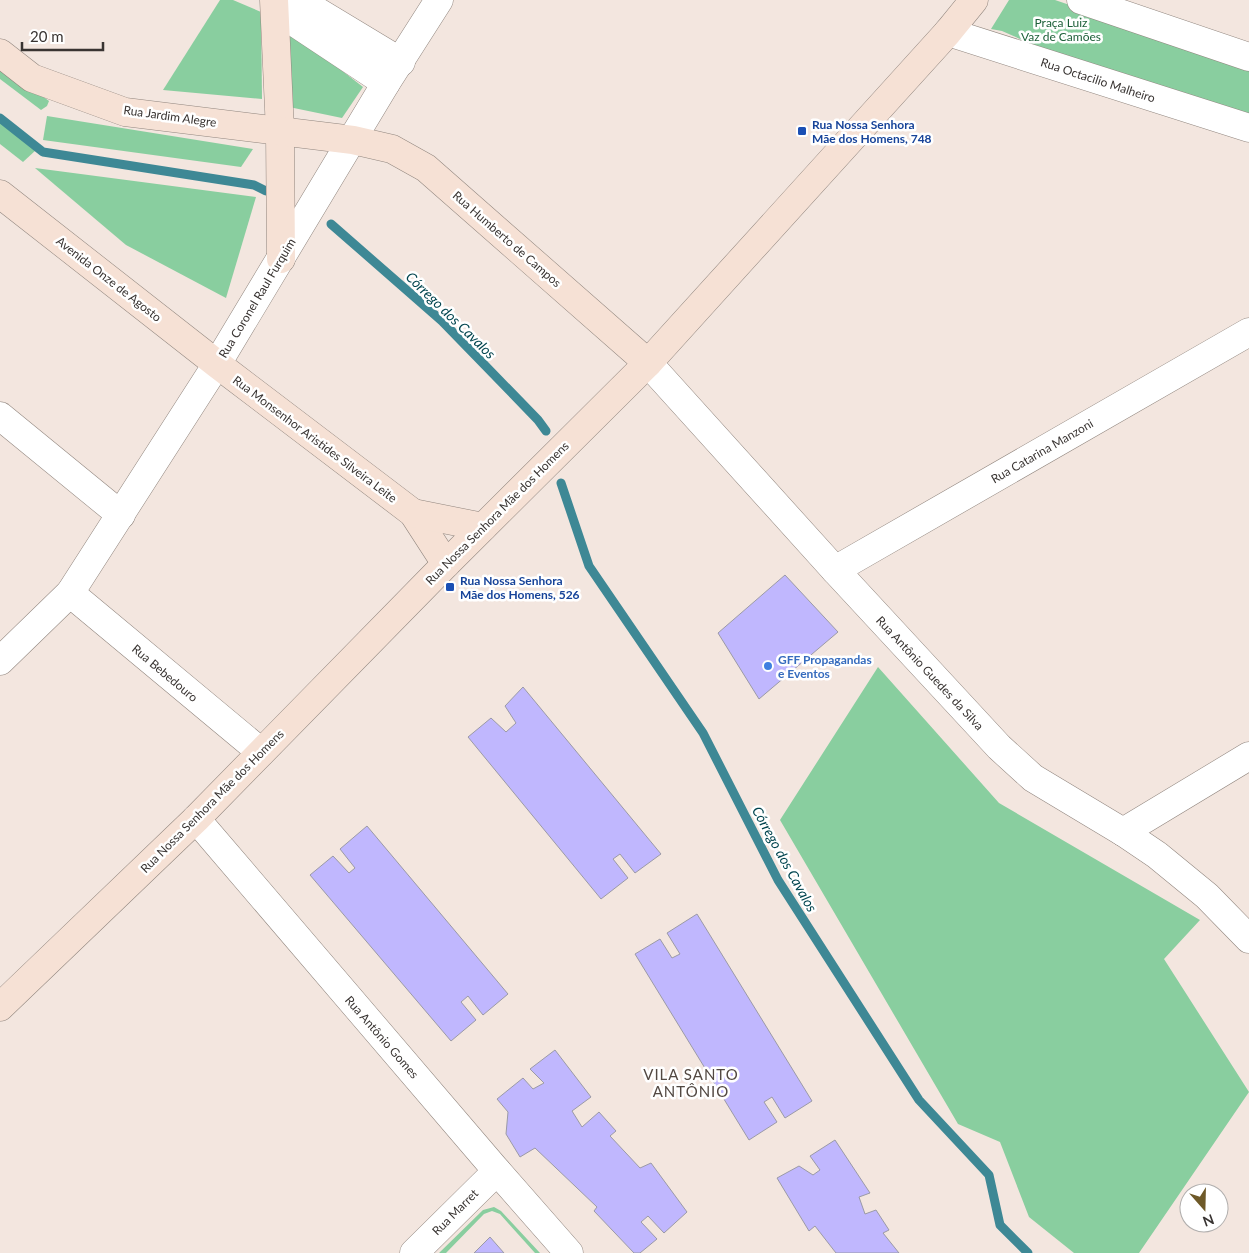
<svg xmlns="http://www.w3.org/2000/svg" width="1249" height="1253" font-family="Lato,sans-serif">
<rect width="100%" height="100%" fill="#f3e6df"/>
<g fill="#89ce9f">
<path d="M220,0H233L261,12L262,99L163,90Z"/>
<path d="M1009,0H1055L1249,66V116L1052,53L1002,31L991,29Z"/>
<path d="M287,28L363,87L342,118L289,107Z"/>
<path d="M0,65L49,101L47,106L41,110L0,79Z"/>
<path d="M47,116L253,149L241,167L43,140Z"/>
<path d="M0,122L36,150L23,162L0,144Z"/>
<path d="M35,168L256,197L226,298L126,245Z"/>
<path d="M878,667L999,803L1200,920L1164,959L1249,1092L1139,1253H1074L1029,1217L1000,1142L958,1124L780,820Z"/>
<path d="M494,1207L501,1211L540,1253H535L500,1214L492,1211L484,1214L446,1253H439L483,1210Z"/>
</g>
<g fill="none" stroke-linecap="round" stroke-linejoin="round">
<g stroke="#3e8895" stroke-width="9">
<path d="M0,118L43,152L254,185L266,191"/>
<path d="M331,224L442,321L538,420L546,431"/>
<path d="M561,483L589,566L703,733L778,880L919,1100L989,1175L1000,1225L1028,1253"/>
</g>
</g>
<g fill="#c0b7fe" stroke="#9b9aa6">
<path d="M785,575L838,632L759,699L718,633Z"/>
<path d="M523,687L661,854L635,873L620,854L613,859L628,878L601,899L468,737L491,718L506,732L516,723L505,706Z"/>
<path d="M367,826L508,994L483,1015L468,996L461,1002L476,1020L451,1041L310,875L333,856L349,873L355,868L340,849Z"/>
<path d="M697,914L812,1101L785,1118L772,1097L764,1102L777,1122L749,1140L635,954L660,939L672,958L680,954L667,933Z"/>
<path d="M555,1050L591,1097L572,1111L582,1127L599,1112L616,1131L610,1136L640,1168L651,1163L687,1212L664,1233L648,1216L641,1222L657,1239L640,1253H634L594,1211L597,1207L535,1148L520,1157L506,1134L508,1112L497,1099L523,1078L533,1089L544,1083L530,1069Z"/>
<path d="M835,1140L870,1193L859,1197L865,1214L876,1210L889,1230L883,1233L899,1253H836L815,1226L809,1231L777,1178L799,1166L813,1175L820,1170L810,1156Z"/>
<path d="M490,1237L504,1253H474Z"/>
</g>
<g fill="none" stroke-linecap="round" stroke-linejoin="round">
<g stroke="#91867f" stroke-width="29">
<g id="street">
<path d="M276,0L288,18L386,83"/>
<path d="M291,0L300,1L401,62"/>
<path d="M1081,0L1249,57"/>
<path d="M948,32L1249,128"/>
<path d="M648,363L835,570L999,747L1033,778L1123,832L1157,855L1207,896L1249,939"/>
<path d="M0,416L121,515"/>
<path d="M835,570L1249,332"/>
<path d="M70,593L261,752"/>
<path d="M0,661L70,593L217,364L386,83L439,0"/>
<path d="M196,819L497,1171L569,1253"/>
<path d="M1123,832L1249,756"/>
<path d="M414,1253L497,1171"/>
</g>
</g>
<g stroke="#91867f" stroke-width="29">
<g id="secondary">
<path d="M274,0L280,131L281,259"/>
<path d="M0,53L32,78L125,112L353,140L392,149L426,168L648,363"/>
<path d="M0,194L217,364L413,513L446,564"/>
<path d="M413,513L483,527"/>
<path d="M0,1007L196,819L446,564L648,363L948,32L974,0"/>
</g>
</g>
<use href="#street" stroke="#fff" stroke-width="28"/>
<use href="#secondary" stroke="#f6e1d5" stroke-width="28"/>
</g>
<g fill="#1a4fb4" stroke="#fff" stroke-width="2">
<rect x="797" y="126" width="10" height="10" rx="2.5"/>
<rect x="445" y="582" width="10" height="10" rx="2.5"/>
</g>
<circle fill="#3f7fe0" stroke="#fff" stroke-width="2" cx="768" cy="666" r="5"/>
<g text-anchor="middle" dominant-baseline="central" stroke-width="5" stroke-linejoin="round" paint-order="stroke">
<g font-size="12" fill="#1c5f38" stroke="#fff">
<text x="1061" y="22">Praça Luiz<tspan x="1061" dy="14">Vaz de Camões</tspan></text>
</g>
<g font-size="12" fill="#393432" stroke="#fff">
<text transform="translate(1098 80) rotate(18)">Rua Octacilio Malheiro</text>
<text transform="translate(170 116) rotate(8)">Rua Jardim Alegre</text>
<text transform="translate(507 239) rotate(41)">Rua Humberto de Campos</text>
<text transform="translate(109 279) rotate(38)">Avenida Onze de Agosto</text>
<text transform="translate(257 298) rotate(-59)">Rua Coronel Raul Furquim</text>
<text transform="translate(315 439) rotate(37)">Rua Monsenhor Aristides Silveira Leite</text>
<text transform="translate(1042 451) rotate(-30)">Rua Catarina Manzoni</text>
<text transform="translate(497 513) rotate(-45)">Rua Nossa Senhora Mãe dos Homens</text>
<text transform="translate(165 673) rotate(40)">Rua Bebedouro</text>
<text transform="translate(930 673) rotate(47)">Rua Antônio Guedes da Silva</text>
<text transform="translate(212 801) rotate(-45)">Rua Nossa Senhora Mãe dos Homens</text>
<text transform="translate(382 1037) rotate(49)">Rua Antônio Gomes</text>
<text transform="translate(455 1212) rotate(-45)">Rua Marret</text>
</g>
<g font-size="12" font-weight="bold" fill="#164399" stroke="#fff" text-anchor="start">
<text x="812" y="124">Rua Nossa Senhora<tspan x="812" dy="14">Mãe dos Homens, 748</tspan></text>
<text x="460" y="580">Rua Nossa Senhora<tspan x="460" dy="14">Mãe dos Homens, 526</tspan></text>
</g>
<g font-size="12" font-weight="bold" fill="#366cbe" stroke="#fff" text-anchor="start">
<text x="778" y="659">GFF Propagandas<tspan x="778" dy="14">e Eventos</tspan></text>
</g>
<g font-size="14" font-style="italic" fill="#00444e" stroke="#fff">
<text transform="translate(451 315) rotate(44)">Córrego dos Cavalos</text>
<text transform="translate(785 859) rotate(61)">Córrego dos Cavalos</text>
</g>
<g font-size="15" letter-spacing="1" fill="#524842" stroke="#fff">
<text x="691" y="1074">VILA SANTO<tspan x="691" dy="17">ANTÔNIO</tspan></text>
</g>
</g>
<g transform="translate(1204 1208) rotate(160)"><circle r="24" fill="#ffffff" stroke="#b0aead"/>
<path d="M0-4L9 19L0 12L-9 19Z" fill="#6e5928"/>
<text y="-8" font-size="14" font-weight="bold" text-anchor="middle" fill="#393432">N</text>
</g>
<path d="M22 42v8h81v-8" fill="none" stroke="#393432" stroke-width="2.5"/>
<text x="30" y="42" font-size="15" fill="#393432" stroke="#ffffff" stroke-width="4" paint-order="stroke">20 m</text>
</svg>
